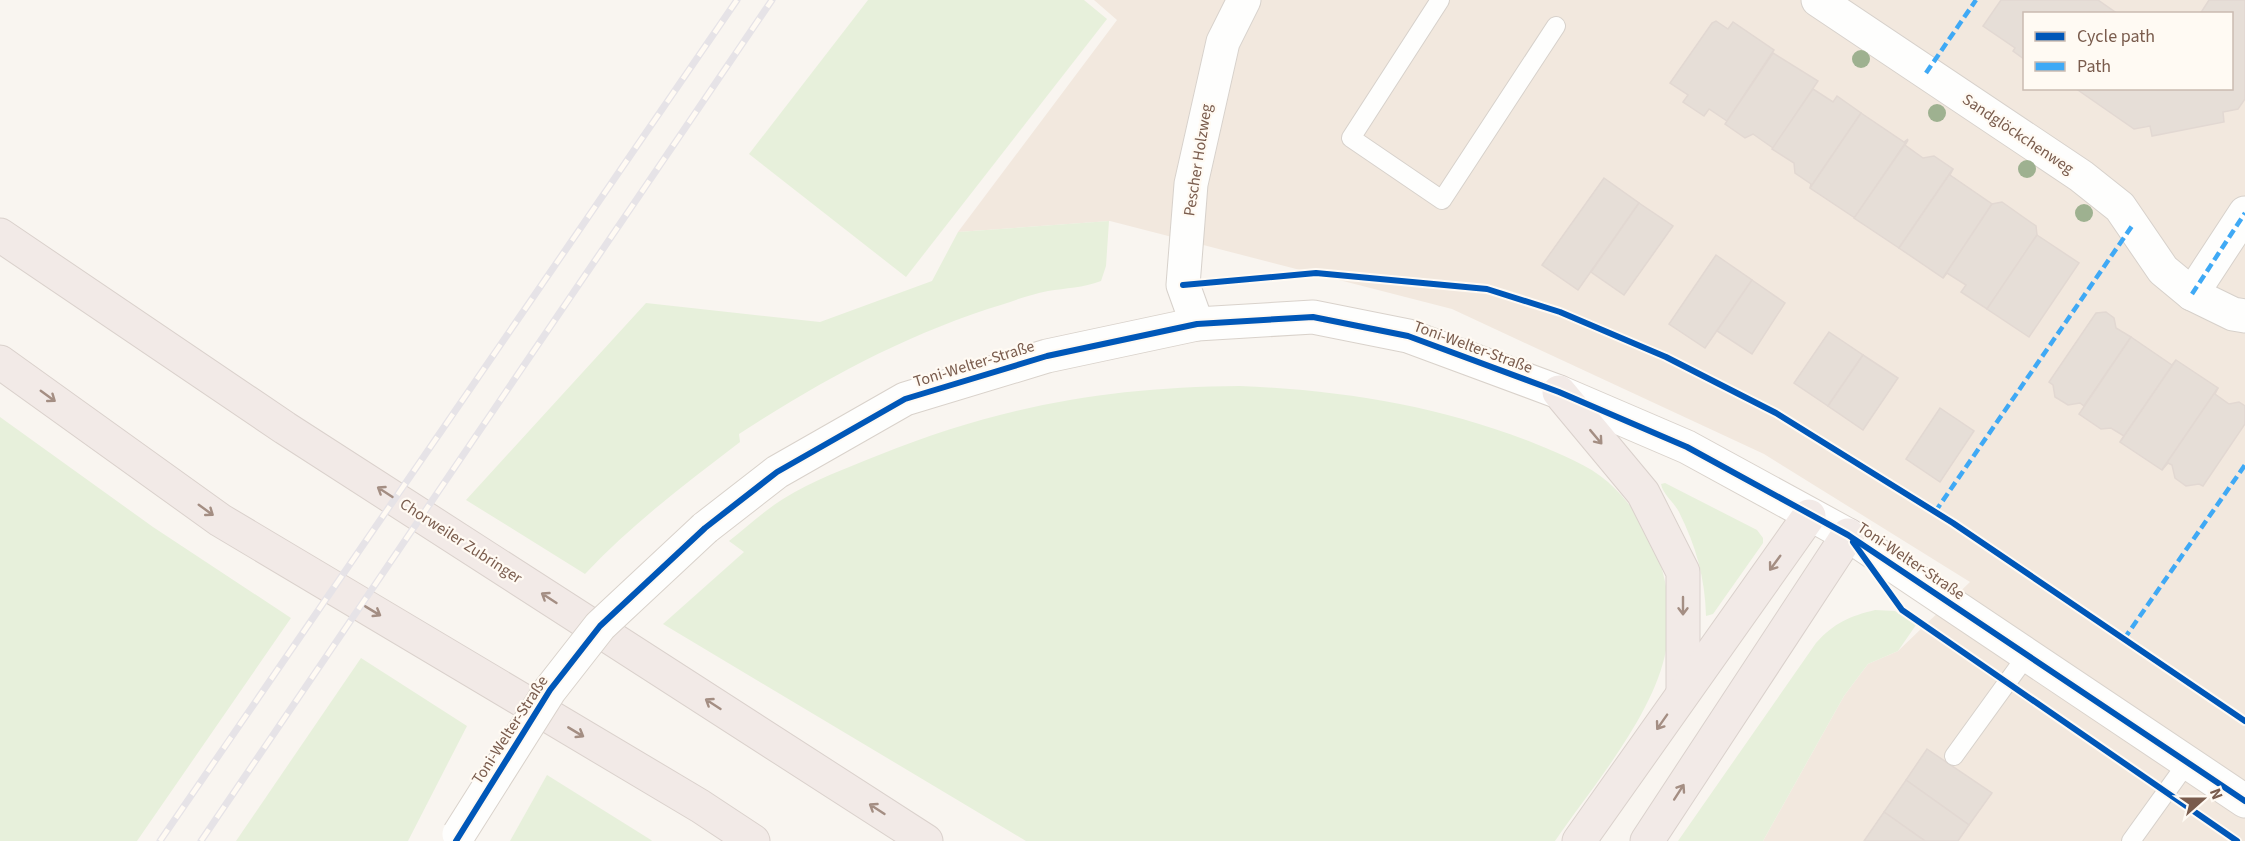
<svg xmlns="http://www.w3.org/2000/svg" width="2245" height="841" font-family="'Source Sans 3',sans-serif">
<rect width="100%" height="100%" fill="#f9f5f0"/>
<path fill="#f2e8de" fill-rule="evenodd" d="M1094,0H2245V841H1763L1844,696L1868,664L1898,651L1970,582L1764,454L1452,309L1110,221L958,232L1117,20ZM2024,14H2232V88H2024Z"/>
<g fill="#e7f0db">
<path d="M868,0H1084L1107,19L906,277L749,154Z"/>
<path d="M1109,221L1106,266L1101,281C1083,288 1066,288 1048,291C1033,294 1018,299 1004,304C908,333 822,380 739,434L740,442C685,484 632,524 585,574L466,500L646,303L820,322L932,281L958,232Z"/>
<path d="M1240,386C1342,390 1441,406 1536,444C1560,454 1589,465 1608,482C1654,523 1678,590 1666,650C1654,715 1592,787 1555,841H1026L663,624L744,552L729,541C747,527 764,511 783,499C813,480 847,468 879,455C1001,406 1109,387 1240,386Z"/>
<path d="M0,417L153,527L291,618L137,841H0Z"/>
<path d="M1665,483L1757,530L1763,538V543L1713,614L1706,616C1705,578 1696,546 1679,512C1674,502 1663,495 1661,484Z"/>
<path d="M1875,610L1895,611L1916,625L1898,651L1868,664L1844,696L1763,841H1678L1816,643C1834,623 1850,616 1875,610Z"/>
<path d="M361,658L467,726L408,841H236Z"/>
<path d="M547,775L651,840L652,841H510Z"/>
</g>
<g fill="#e6ded7" stroke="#e2d8d2" stroke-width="1.5">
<path d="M2001,0H2098L2118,14H2024V59L2013,51L2015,48L1983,26Z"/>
<path d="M2209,0H2245V99L2238,109L2223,112L2224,122L2152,136L2150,126L2134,129L2075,88H2232V14H2200Z"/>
<path d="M1716,21L1728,29L1733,22L1774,50L1727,121L1709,109L1704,116L1683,102L1688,95L1670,83L1712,23Z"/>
<path d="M1773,53L1818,81L1773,148L1753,134L1745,138L1725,124Z"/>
<path d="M1813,89L1833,102L1837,96L1861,113L1810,188L1811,184L1795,173L1794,163L1772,149Z"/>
<path d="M1861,113L1904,142L1908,139L1855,218L1810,188Z"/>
<path d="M1908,140L1905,145L1923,158L1934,156L1953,169L1899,248L1854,218Z"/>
<path d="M1953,169L1950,175L1992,204L1943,278L1899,248Z"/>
<path d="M1604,178L1639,203L1578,290L1542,265Z"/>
<path d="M2002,202L2036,226L2037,235L1987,309L1961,292L1966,285L1947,273L1943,278L1992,204Z"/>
<path d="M1639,203L1673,226L1624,295L1591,272Z"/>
<path d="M2037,235L2079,263L2029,337L1987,309Z"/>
<path d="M1716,255L1752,280L1705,348L1669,324Z"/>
<path d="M1752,280L1785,303L1752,354L1717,331Z"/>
<path d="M2106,312L2114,318L2116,328L2131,337L2084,406L2080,403L2068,405L2055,397L2053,385L2049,382L2096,313Z"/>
<path d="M1829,332L1863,355L1828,406L1794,383Z"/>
<path d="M2131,337L2172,365L2176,360L2120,442L2124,436L2111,428L2101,429L2079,414Z"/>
<path d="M1863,355L1898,378L1863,430L1828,406Z"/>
<path d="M2176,360L2218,388L2162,470L2120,442Z"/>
<path d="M2218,388L2215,394L2229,404L2239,402L2245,406V424L2203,486L2199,484L2186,486L2175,478L2172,465L2168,463L2162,470Z"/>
<path d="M1940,408L1974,431L1940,482L1906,459Z"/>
<path d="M1927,749L1992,793L1969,825L1906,780Z"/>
<path d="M1906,780L1969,825L1958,841H1925L1884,812Z"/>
<path d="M1884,812L1925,841H1864Z"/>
</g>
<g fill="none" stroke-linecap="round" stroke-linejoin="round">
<g stroke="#d7d1cb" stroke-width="20">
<g id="lane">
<path d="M1440,0L1351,138L1442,200L1556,26"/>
<path d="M1954,756L2027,655"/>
<path d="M2131,841L2187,763"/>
</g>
</g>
<g stroke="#d7d1cb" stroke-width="35">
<g id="street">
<path d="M1818,0L2081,176L2120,207L2163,270L2192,294L2233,314L2245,316"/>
<path d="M2192,294L2245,213"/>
<path d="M1197,324L1183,285L1191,184L1223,42L1244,0"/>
</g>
</g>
<g stroke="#d9d2cb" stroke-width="35">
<path id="secondary" d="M705,528L777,472L905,399L1047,356L1197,324L1313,317L1408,336L1559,392L1687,447L1848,535L2245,801"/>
</g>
<g stroke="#dad1cc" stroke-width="35">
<g id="highway">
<path d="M0,235L285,428L926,841"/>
<path d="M0,362L220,520L700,806L753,841"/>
<path d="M1559,392L1643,493L1683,572V692"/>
<path d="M1579,841L1809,516"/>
<path d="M1647,841L1848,535"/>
</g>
</g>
<use href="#lane" stroke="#fefefd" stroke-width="18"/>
<use href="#street" stroke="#fefefd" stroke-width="33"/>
<use href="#secondary" stroke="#fefefd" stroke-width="33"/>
<use href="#highway" stroke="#f2eae7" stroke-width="33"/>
<g stroke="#e6e3e7" stroke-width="7">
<g id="rail">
<path d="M160,841L737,0"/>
<path d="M201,841L772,0"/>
</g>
</g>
<use href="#rail" stroke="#fffaf3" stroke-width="4.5" stroke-dasharray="14" stroke-linecap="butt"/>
<g stroke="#d9d2cb" stroke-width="35" stroke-linecap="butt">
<path id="secondary-bridge" d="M459,834L550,690L600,626L705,528"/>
</g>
<use href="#secondary-bridge" stroke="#fefefd" stroke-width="33"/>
<g stroke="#3fa9f5" stroke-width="4.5" stroke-dasharray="9 4.5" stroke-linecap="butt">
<path d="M1926,73L1976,0"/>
<path d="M2192,294L2245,213"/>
<path d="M1935,512L2132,226"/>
<path d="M2124,639L2245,465"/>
</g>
<g stroke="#fffaf3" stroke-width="10">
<g id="cycleway">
<path d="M1183,285L1316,273L1487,289L1560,312L1666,357L1776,413L1953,523L2245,721"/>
<path d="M1853,542L1902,610L2237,841"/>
<path d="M456,841L550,690L600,626L705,528L777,472L905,399L1047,356L1197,324L1313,317L1408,336L1559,392L1687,447L1848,535L2245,801"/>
</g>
</g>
<use href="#cycleway" stroke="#0057b8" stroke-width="6"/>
</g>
<g fill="#9eb190">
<circle cx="1861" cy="59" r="9"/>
<circle cx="1937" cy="113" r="9"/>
<circle cx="2027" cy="169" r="9"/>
<circle cx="2084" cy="213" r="9"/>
</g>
<defs><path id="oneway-shaft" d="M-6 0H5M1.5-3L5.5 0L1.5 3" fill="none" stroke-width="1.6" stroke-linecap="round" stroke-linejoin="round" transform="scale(1.5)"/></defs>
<g stroke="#a48e83">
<use href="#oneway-shaft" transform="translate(48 396) rotate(36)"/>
<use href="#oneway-shaft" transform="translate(1596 437) rotate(50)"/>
<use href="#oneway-shaft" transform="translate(385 492) rotate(-147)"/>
<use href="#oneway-shaft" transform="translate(206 510) rotate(36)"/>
<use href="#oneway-shaft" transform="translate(1775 563) rotate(126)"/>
<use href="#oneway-shaft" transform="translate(549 598) rotate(-147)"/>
<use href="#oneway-shaft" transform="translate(1683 606) rotate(90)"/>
<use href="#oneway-shaft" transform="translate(373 611) rotate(31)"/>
<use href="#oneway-shaft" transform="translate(713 704) rotate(-147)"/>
<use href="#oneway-shaft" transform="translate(1662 722) rotate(125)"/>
<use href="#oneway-shaft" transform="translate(576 732) rotate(31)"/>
<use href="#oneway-shaft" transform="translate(1679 792) rotate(-57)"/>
<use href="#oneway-shaft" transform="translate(877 809) rotate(-147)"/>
</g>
<g text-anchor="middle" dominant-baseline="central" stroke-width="4.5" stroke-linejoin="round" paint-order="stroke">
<g font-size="16" fill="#7a5c4d" stroke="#fffaf3">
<text transform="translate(2018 134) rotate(34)">Sandglöckchenweg</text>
<text transform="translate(1198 160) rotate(-81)">Pescher Holzweg</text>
<text transform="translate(1473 347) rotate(20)">Toni-Welter-Straße</text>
<text transform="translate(974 364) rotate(-17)">Toni-Welter-Straße</text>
<text transform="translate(461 541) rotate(33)">Chorweiler Zubringer</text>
<text transform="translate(1911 561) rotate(34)">Toni-Welter-Straße</text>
<text transform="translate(510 730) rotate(-57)">Toni-Welter-Straße</text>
</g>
</g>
<rect x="2023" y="12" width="210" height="78" fill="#fffaf3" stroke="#cabbb1" stroke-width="1.5"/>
<rect x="2035" y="32" width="30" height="9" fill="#0057b8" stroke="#cabbb1" stroke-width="1.5"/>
<text x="2077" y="42" font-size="18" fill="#7a5c4d">Cycle path</text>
<rect x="2035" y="62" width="30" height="9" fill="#3fa9f5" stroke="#cabbb1" stroke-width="1.5"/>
<text x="2077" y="72" font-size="18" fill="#7a5c4d">Path</text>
<g transform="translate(2203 799) rotate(69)" stroke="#fffaf3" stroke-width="4.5" paint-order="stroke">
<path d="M0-4.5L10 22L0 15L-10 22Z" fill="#7a5c4d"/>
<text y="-9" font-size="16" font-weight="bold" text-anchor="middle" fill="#7a5c4d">N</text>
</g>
</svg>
